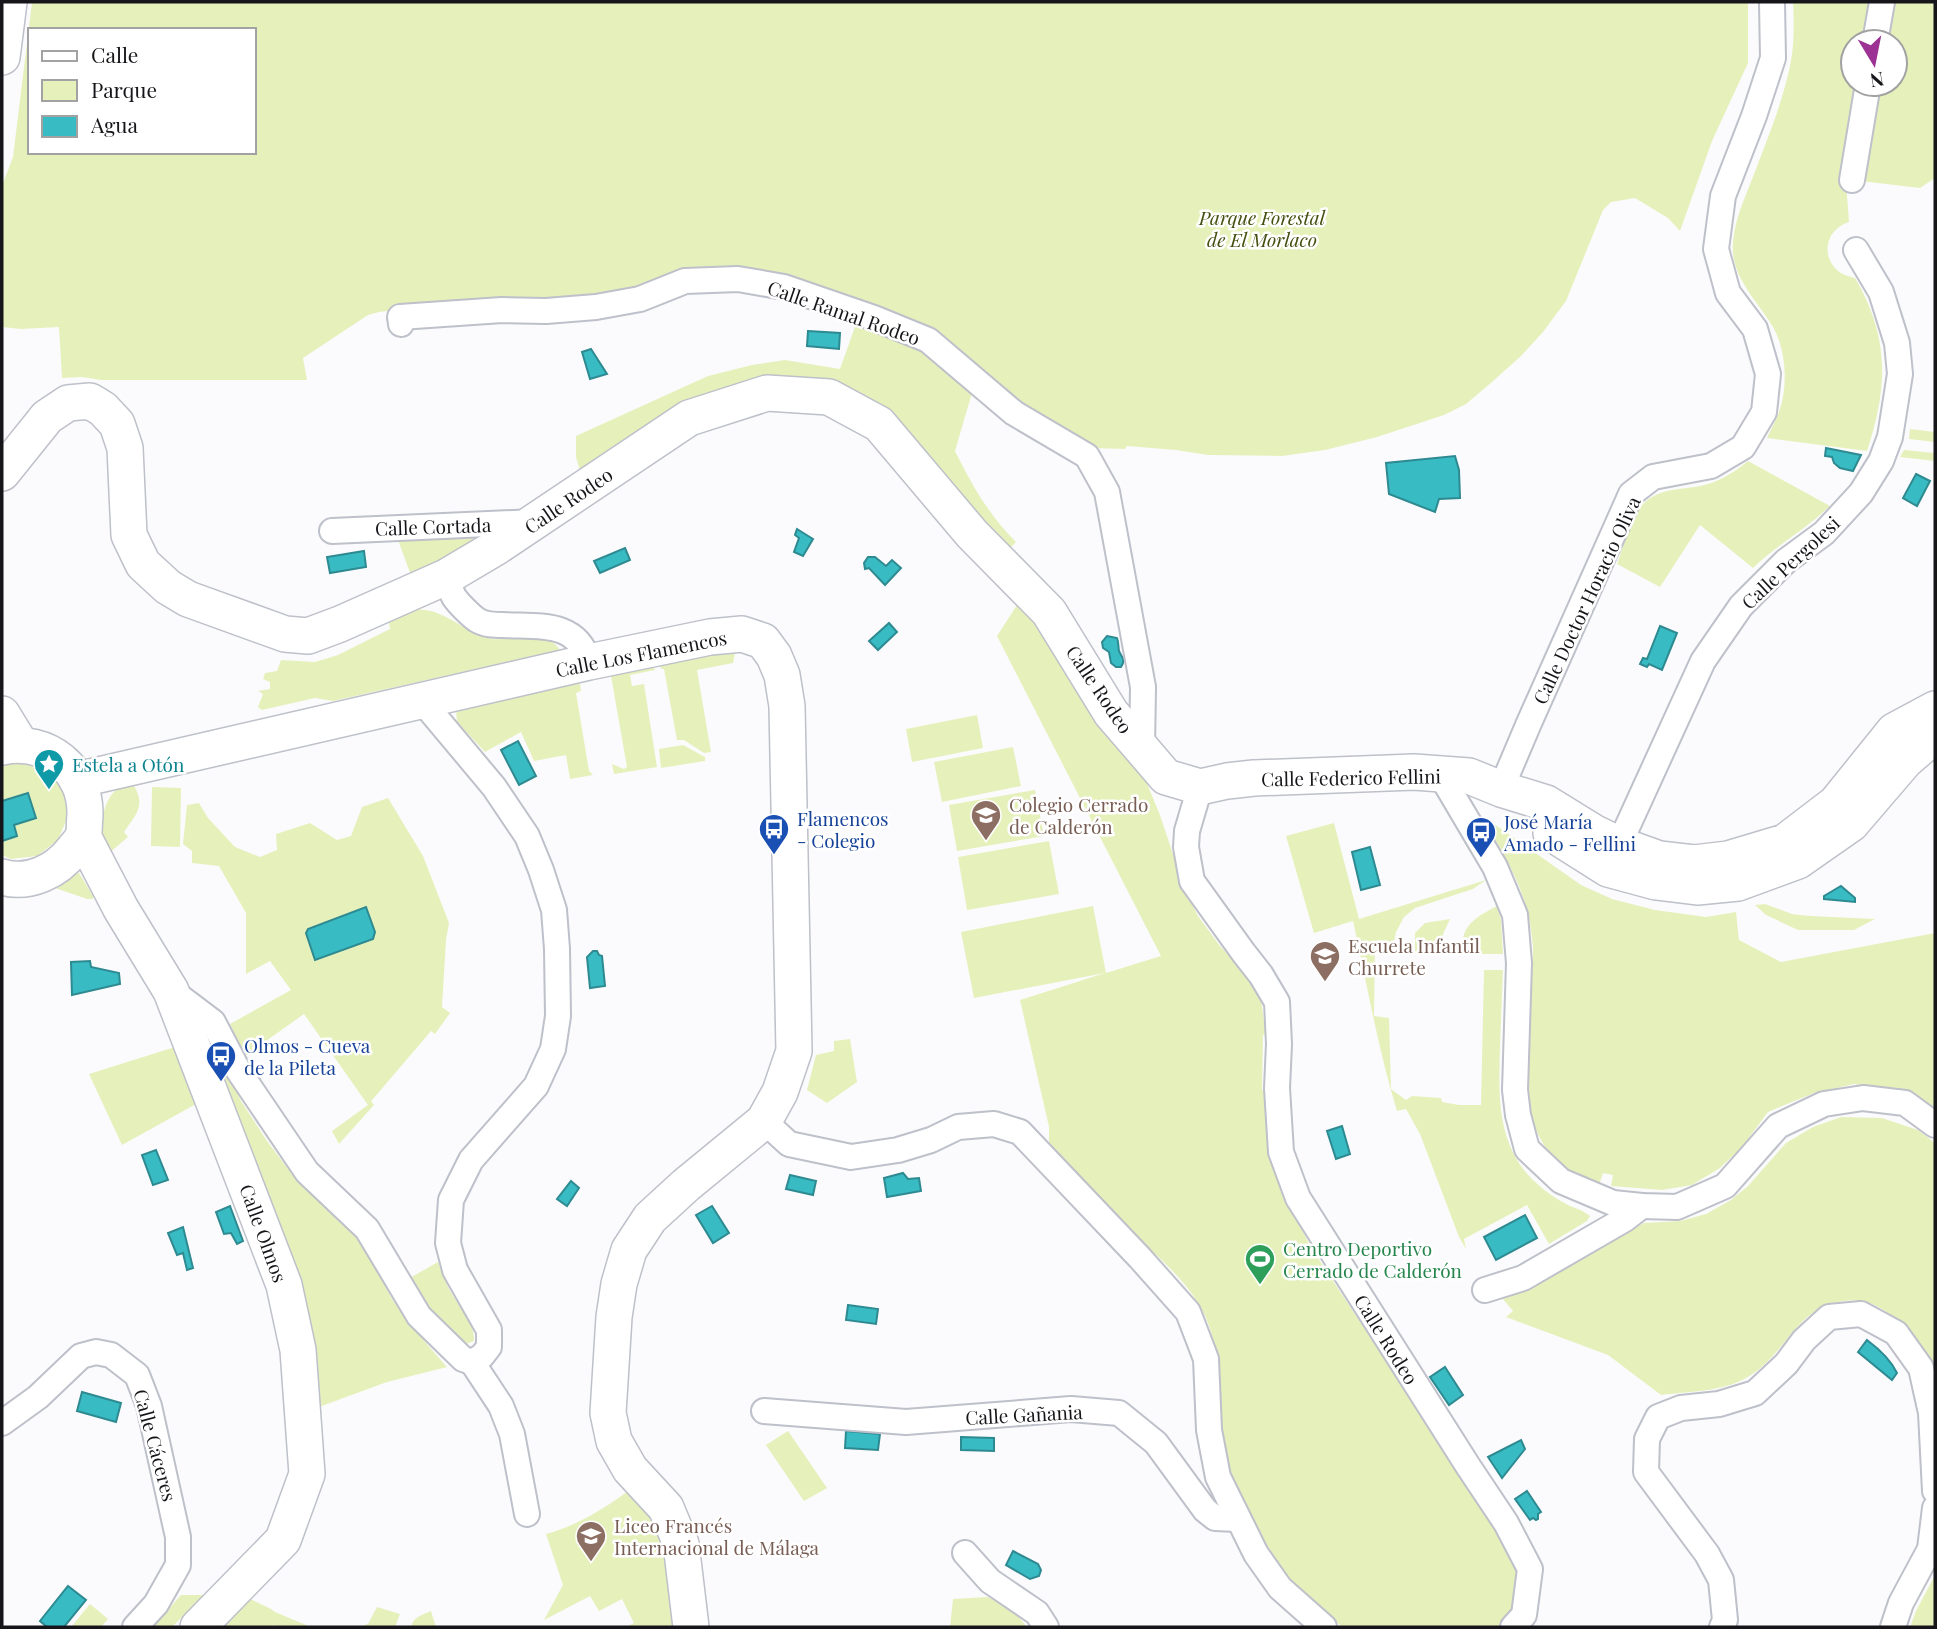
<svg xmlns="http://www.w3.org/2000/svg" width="1937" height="1629" font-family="'Playfair Display',serif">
<rect width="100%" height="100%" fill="#fbfbfd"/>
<g fill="#e6f0bb" fill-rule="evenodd">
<path d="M32,2H1748V63L1712,141L1680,231L1668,218L1635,198L1611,202L1603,210L1566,301L1543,332L1521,356L1492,382L1466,404L1444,415L1377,437L1325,450L1282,456L1208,455L1176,450L1127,446L1125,449L1091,448L1040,422L919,322L869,310L728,267H706L585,302L402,309L379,312L368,315L303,358L307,380H101L82,377L62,378L59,327L21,329L2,327V186L13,157ZM30,30H254V152H30Z"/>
<path d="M1793,2H1870L1863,42H1853V84H1856L1843,154L1841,182H1846L1849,222C1829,228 1820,251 1835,268C1840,274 1847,276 1855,278C1890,338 1888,387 1867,451L1767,438C1771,429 1777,419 1780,409C1788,384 1786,350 1773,327C1757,300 1730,277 1733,242C1735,215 1750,187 1759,161C1772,127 1786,92 1792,55C1794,37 1794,19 1793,2Z"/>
<path d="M1891,2H1935V178L1920,188L1861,181L1876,84H1895V42H1883Z"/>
<path d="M857,321L894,332L974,386L955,451C972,485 988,514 1016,542L1007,551L834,388L810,377L769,381L581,474L576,457V436L708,376L752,365L785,360L840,369Z"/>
<path d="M1910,429L1935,432V442L1909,439Z"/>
<path d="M1904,450L1935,453V461L1900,457Z"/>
<path d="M1748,461L1830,506C1806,529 1777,545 1753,568L1700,525L1660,587L1617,564C1624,545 1629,519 1643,504C1659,488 1680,490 1700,486C1717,483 1735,472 1748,461Z"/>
<path d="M490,533L412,578L398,540Z"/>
<path d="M1019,602L1047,626L1143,774L1160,815L1186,893L1198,916L1220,946L1250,978L1261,1000L1266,1034L1263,1035L1262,1090H1264C1266,1115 1268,1139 1273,1162C1281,1193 1298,1221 1312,1249L1511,1551C1523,1580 1520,1602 1501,1627H1342C1325,1612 1307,1597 1291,1581C1275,1564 1266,1542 1255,1522C1242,1497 1227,1472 1223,1444C1217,1402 1223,1358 1206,1318C1187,1276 1146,1248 1114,1216C1091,1194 1071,1169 1049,1146V1127L1020,1000L1105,973L974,998L961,932L1093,906L1106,973L1161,956L997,636Z"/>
<path d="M416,609C423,610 431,610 437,613C456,620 473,636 492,639C513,641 546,628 560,650L333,701L315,698L262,710L258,707L263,694L258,691L270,689V682L263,679L265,673L277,671L281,660L315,662L338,655L390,629L388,618Z"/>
<path d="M723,651L735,653L733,663L697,670L711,752L704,753L684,740H677L664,669H661L660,665Z"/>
<path d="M654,667L655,670L630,675L632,686L644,684L657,767L614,774L612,764L624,769L627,767L611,676Z"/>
<path d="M580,683L581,691L576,693L589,771L593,775L570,779L566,755L534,761L521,732L485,752L457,722L456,713L459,711Z"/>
<path d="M977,715L983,748L912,762L906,729Z"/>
<path d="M683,745L705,757V761L661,768L659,749Z"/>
<path d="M1013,747L1021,786L942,802L934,762Z"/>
<path d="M25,759L49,769L65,790L68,816L58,840L37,856L11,859L2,855V841L17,836L14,825L35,818L28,793L2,801V762Z"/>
<path d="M132,782C146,805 138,812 124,832L128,837L108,854C98,837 100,804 116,790C120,787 127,785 132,782Z"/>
<path d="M152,787L181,788L180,847L151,846Z"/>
<path d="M1035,790L1044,836L957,851L949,805Z"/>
<path d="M388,798L423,856L449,923L446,940L442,1007L450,1013L435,1034L431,1031L373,1099L371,1101L374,1105L339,1144L332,1131L368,1105L304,1014L245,1056L230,1024L291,990L270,961L246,974V913L219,866L192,863V851L183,844L187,805L199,803L208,818L235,847L260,857L277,850L276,834L310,823L337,840L351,836L362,807Z"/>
<path d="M1487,819L1581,885L1612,899L1655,910L1706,917L1736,912L1739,940L1781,962L1935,933V1107L1925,1101L1901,1092L1854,1084L1814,1093L1768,1112L1742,1147L1720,1168L1692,1185L1662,1190L1611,1186L1613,1175L1603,1173L1599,1185C1591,1182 1580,1180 1573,1175C1546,1156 1533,1131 1527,1099L1533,948C1529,894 1510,865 1484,820Z"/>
<path d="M1334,823L1359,919L1486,880L1473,889L1415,908L1404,917L1396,932L1393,948L1375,947L1374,1016L1389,1018L1391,1089L1406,1100L1412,1096L1441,1098L1442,1102L1459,1105H1481L1484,970H1503C1502,995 1501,1021 1500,1046C1499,1089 1496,1133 1524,1170C1534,1183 1551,1196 1566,1204C1574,1208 1583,1210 1590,1216L1587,1221L1549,1244L1527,1205L1464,1239L1466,1249L1459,1237L1420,1134L1406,1109L1397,1111C1378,1049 1367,984 1353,921L1314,933L1286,836Z"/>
<path d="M1049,841L1059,894L967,910L958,857Z"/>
<path d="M75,872L79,873L93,896V899H87L52,887Z"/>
<path d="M1765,904L1792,914L1810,916L1875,919L1854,930H1798L1766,915L1755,905Z"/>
<path d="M1497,906L1501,920L1503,954H1467V949H1463C1460,925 1478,916 1497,906Z"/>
<path d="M1450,919L1443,934L1442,953L1415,951V933L1425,923Z"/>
<path d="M207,1031L241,1101L267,1141L292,1174L327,1210L360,1238L392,1299L411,1326L447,1367L387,1382L319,1407L310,1322L300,1281Z"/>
<path d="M850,1039L857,1082L827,1103L807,1090L816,1055L834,1051V1041Z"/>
<path d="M175,1047L196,1104L122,1145L89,1074Z"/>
<path d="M1841,1117L1882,1118L1918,1130L1935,1143V1374L1933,1367C1911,1338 1887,1294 1844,1301C1825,1304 1816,1309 1802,1322C1785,1339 1774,1359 1754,1373C1728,1392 1693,1391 1661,1395L1608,1355L1506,1317L1513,1311L1502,1298L1535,1286L1644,1223L1680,1221L1706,1214L1731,1200L1748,1186L1786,1143L1813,1127Z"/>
<path d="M438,1262C441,1271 445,1280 449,1289C458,1306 475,1321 474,1341L466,1344L455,1339L448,1332L436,1315L424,1304L408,1279Z"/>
<path d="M788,1431L827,1488L804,1501L766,1445Z"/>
<path d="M628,1491L651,1519L661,1539L677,1627H626L634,1623L622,1599L599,1611L590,1596L544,1620L563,1585L546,1534C576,1526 604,1509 628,1491Z"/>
<path d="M1935,1575V1627H1910L1916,1611Z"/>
<path d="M181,1595H204L172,1627H153Z"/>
<path d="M987,1597C1006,1604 1014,1611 1027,1627H950L953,1599Z"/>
<path d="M248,1598L271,1609L275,1612L311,1627H275L273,1625L270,1627H219Z"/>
<path d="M90,1604L108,1619L101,1627H71Z"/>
<path d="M377,1607L400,1614L395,1627H358L368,1624Z"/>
<path d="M431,1611L436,1627H411C413,1617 422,1615 431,1611Z"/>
</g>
<g fill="#39bbc4" stroke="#2e8a91" stroke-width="2">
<path d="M808,331L840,333L839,349L807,346Z"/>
<path d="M591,349L607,374L590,379L582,352Z"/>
<path d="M1826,448L1861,455L1853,471L1840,468L1834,463L1832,457L1825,456Z"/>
<path d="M1455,456L1459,470L1460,498L1439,499L1435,512L1389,494L1386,463Z"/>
<path d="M1916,474L1930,481L1917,506L1903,498Z"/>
<path d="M797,529L813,539L803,556L794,552L799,538L795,535Z"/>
<path d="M625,548L630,560L600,573L594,561Z"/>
<path d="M364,551L366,567L330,573L327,557Z"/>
<path d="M868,557H875L886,566L892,560L901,568L885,585L869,568L865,569L864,563Z"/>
<path d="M889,623L897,632L878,650L869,641Z"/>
<path d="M1660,626L1677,633L1662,670L1649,664L1647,667L1640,664L1643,658L1647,659Z"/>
<path d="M1107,636L1117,638C1119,643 1118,646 1119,651C1122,658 1126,659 1121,667H1116L1111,663L1109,652L1103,648L1102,642Z"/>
<path d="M518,741L536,776L519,785L501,750Z"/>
<path d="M28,793L36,818L14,825L17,836L2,841V801Z"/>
<path d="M1370,847L1380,885L1361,890L1352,852Z"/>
<path d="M1841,886L1855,898V902L1824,899V896Z"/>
<path d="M366,907L375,932L373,939L315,960L306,933L308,929Z"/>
<path d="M593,951H597L599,955L602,956L605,986L590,988L587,957Z"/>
<path d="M90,961L91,967L119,973L120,984L72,995L71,962Z"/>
<path d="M1342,1126L1350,1154L1336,1159L1327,1131Z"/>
<path d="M156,1150L168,1180L153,1185L142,1155Z"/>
<path d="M903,1173L908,1179L919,1178L921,1191L887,1197L884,1178Z"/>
<path d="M790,1175L816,1181L813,1195L786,1189Z"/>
<path d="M571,1181L579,1188L567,1206L557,1199Z"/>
<path d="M230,1206L243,1241L237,1244L231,1233L224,1234L216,1212Z"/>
<path d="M712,1206L729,1233L713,1243L696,1215Z"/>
<path d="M1525,1215L1537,1238L1496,1260L1484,1237Z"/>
<path d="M183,1227L193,1268L187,1270L183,1253L177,1255L168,1233Z"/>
<path d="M848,1305L878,1309L876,1324L846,1320Z"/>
<path d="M1867,1340C1879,1349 1891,1360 1897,1373L1892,1380L1858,1352Z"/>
<path d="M1445,1367L1463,1395L1449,1405L1430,1377Z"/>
<path d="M82,1392L121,1403L116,1422L77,1411Z"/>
<path d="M846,1431L880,1434L878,1450L845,1448Z"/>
<path d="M961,1437L994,1438V1451L961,1450Z"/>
<path d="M1521,1440L1525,1449L1502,1478L1488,1457Z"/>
<path d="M1527,1491L1541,1512L1538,1514V1519L1536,1520L1533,1518L1530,1520L1515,1499Z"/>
<path d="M1013,1551L1038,1564L1041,1570L1039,1576L1030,1579L1006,1565Z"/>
<path d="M68,1586L86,1600L64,1627H47L40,1621Z"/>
</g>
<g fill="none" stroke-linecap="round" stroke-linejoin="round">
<g stroke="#bec0ca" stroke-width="28">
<g id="street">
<path d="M1875,42L1882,2"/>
<path d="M1852,180L1868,84"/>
<path d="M401,324L400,317L502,310L546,311L596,307L640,299L685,281L738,279L784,287L874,318L928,340L1014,413L1087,456L1107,492L1143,687L1142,749"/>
<path d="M332,531L534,522"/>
<path d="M446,577C449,583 451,591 454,597C459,604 470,615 477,620C485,625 495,625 503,625C539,627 576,620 589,662"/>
<path d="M1440,774L1495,867L1515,915L1519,963L1515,1090L1518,1115L1527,1149L1561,1181L1613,1203L1642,1206L1677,1207L1725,1186L1778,1126L1824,1104L1863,1098L1905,1103L1935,1125"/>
<path d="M1200,787L1187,831L1186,847L1192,881L1243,952L1261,975L1277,1002L1279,1044L1277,1088L1281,1152L1298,1198L1468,1466L1506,1523L1530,1569L1524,1615L1513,1627"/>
<path d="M1501,789L1529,723L1631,494L1653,477L1711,466L1743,447L1764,412L1768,374L1755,329L1728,293L1716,249L1723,196L1754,116L1773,58L1772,2"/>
<path d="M1613,858L1703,661L1741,606L1786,561L1824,533L1861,493L1881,461L1890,437L1900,374L1897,343L1881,292L1856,250"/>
<path d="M172,991L213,1022L238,1070L307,1172L367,1229L419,1316L463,1359L472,1362L482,1356L489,1347V1330L455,1270L448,1243L451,1200L471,1160L536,1086L553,1049L558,1016L557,949L554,910L541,870L527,836L494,787L422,701"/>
<path d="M764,1121L789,1144L851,1157L898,1150L931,1140L958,1127L994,1124L1020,1132L1140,1258L1188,1312L1206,1359L1209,1430L1218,1477L1256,1554L1280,1588L1324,1627"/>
<path d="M1485,1290L1523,1278L1625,1219L1642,1206"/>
<path d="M472,1362L501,1406L512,1434L527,1514"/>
<path d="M764,1411L906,1422L1071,1409L1119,1413L1156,1443L1205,1510L1215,1518L1238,1519"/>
<path d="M2,1423L38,1397L81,1356L96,1352L111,1355L137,1375L149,1406L178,1537V1565L156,1604L135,1627"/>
<path d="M965,1553L990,1581L1037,1613L1046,1627"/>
<path d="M1722,1627L1725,1620L1721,1580L1707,1554L1646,1472L1647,1439L1658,1417L1681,1408L1719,1404L1755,1393L1786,1364L1804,1340L1829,1317L1861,1314L1896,1333L1921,1368L1931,1413L1935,1491"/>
<path d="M1893,1627L1901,1603L1930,1549L1935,1508"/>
</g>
</g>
<g stroke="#bec0ca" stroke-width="38">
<g id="secondary">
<path d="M2,57L9,2"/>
<path d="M2,473L47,417L68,403L90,401L103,409L117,424L125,448L129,535L143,564L168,587L188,599L285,634L308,636L340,624L446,577L495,548L689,418L767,393L829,397L879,424L972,534L1049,612L1111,713L1166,777L1200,787L1227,781L1254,778L1414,772L1469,776L1501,789L1546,803L1593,832L1620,845L1659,859L1694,863L1728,859L1785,842L1836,803L1894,731L1935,709"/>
<path d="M2,714L21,745"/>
<path d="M2,747C47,738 86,769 85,815C84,822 85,831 83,837C81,841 76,846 73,850C57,871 29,885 2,877"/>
<path d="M77,780L589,662L710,637L742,634L763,641L774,656L782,675L787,706L794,1051L780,1092L764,1121L686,1185L650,1218L629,1250L619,1284L614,1317L608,1413L614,1441L630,1469L666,1508L681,1544L691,1627"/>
<path d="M1551,833L1608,869L1656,882L1697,887L1738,883L1798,861L1851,824L1905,761L1935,735"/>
<path d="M83,836L121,909L171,991L284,1285L298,1350L307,1474L283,1540L198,1627"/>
</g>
</g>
<use href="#street" stroke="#fff" stroke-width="24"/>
<use href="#secondary" stroke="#fff" stroke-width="35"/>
</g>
<defs>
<g id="sight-pin" transform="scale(1.575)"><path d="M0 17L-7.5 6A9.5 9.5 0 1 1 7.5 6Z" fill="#0f9aa8" stroke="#fff"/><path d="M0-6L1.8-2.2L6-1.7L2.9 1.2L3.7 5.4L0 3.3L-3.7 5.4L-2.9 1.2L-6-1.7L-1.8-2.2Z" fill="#fff"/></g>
<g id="school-pin" transform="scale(1.575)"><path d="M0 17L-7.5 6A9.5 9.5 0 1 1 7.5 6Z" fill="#8d6e63" stroke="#fff"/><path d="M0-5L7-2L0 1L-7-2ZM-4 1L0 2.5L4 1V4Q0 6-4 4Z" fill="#fff"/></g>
<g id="bus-pin" transform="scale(1.575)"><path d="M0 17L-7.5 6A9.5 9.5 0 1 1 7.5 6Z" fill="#1a4fb4" stroke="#fff"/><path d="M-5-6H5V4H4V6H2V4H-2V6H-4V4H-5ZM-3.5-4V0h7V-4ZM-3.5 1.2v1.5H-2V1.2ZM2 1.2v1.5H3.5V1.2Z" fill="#fff"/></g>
<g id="stadium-pin" transform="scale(1.575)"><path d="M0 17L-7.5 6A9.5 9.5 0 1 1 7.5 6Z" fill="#2e9e5b" stroke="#fff"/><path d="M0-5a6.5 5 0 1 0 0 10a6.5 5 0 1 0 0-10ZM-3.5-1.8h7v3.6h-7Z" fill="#fff"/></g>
</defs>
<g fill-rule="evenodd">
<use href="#sight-pin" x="49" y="764"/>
<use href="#school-pin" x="986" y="815"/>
<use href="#bus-pin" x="774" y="829"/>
<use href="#bus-pin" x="1481" y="832"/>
<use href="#school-pin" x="1325" y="956"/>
<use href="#bus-pin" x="221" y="1056"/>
<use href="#stadium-pin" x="1260" y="1259"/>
<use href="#school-pin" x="591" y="1536"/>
</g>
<g text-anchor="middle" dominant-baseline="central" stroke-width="5" stroke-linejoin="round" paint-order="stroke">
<g font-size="19" font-style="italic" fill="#464f10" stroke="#fff">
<text x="1262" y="217">Parque Forestal<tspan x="1262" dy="22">de El Morlaco</tspan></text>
</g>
<g font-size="19" fill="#16161a" stroke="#fff">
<text transform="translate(844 312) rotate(19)">Calle Ramal Rodeo</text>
<text transform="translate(568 500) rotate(-34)">Calle Rodeo</text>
<text transform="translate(433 526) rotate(-2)">Calle Cortada</text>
<text transform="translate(1790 562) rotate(-43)">Calle Pergolesi</text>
<text transform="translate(1586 600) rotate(-65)">Calle Doctor Horacio Oliva</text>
<text transform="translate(641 653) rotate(-11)">Calle Los Flamencos</text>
<text transform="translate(1100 689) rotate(56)">Calle Rodeo</text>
<text transform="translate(1351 777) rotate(-1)">Calle Federico Fellini</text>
<text transform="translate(264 1233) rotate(70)">Calle Olmos</text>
<text transform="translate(1387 1339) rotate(58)">Calle Rodeo</text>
<text transform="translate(1024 1414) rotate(-3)">Calle Gañania</text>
<text transform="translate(156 1445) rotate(75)">Calle Cáceres</text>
</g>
<g font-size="19" fill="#0d838f" stroke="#fff" text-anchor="start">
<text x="72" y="764">Estela a Otón</text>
</g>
<g font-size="19" fill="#785e54" stroke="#fff" text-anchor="start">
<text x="1009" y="804">Colegio Cerrado<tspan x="1009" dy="22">de Calderón</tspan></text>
<text x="1348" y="945">Escuela Infantil<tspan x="1348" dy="22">Churrete</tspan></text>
<text x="614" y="1525">Liceo Francés<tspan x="614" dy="22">Internacional de Málaga</tspan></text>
</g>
<g font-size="19" fill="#164399" stroke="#fff" text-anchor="start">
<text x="797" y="818">Flamencos<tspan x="797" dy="22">- Colegio</tspan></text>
<text x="1504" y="821">José María<tspan x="1504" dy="22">Amado - Fellini</tspan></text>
<text x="244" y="1045">Olmos - Cueva<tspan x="244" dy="22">de la Pileta</tspan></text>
</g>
<g font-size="19" fill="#27864d" stroke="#fff" text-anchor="start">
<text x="1283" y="1248">Centro Deportivo<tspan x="1283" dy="22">Cerrado de Calderón</tspan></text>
</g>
</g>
<rect width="1937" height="1629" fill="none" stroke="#16161a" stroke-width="7"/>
<rect x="28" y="28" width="228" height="126" fill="#ffffff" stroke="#a2a2a3" stroke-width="2"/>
<rect x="42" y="51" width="35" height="10" fill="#ffffff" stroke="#a2a2a3" stroke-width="2"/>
<text x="91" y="63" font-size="21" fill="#16161a">Calle</text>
<rect x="42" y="80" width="35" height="21" fill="#e6f0bb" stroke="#a2a2a3" stroke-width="2"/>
<text x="91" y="98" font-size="21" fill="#16161a">Parque</text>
<rect x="42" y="116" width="35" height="21" fill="#39bbc4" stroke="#a2a2a3" stroke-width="2"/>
<text x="91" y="133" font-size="21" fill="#16161a">Agua</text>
<g transform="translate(1874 63) rotate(170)"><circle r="33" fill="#ffffff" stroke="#a2a2a3" stroke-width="2"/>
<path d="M0-5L12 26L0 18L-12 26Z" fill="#9b3294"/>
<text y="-10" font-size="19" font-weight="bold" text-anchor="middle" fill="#16161a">N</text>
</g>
</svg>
